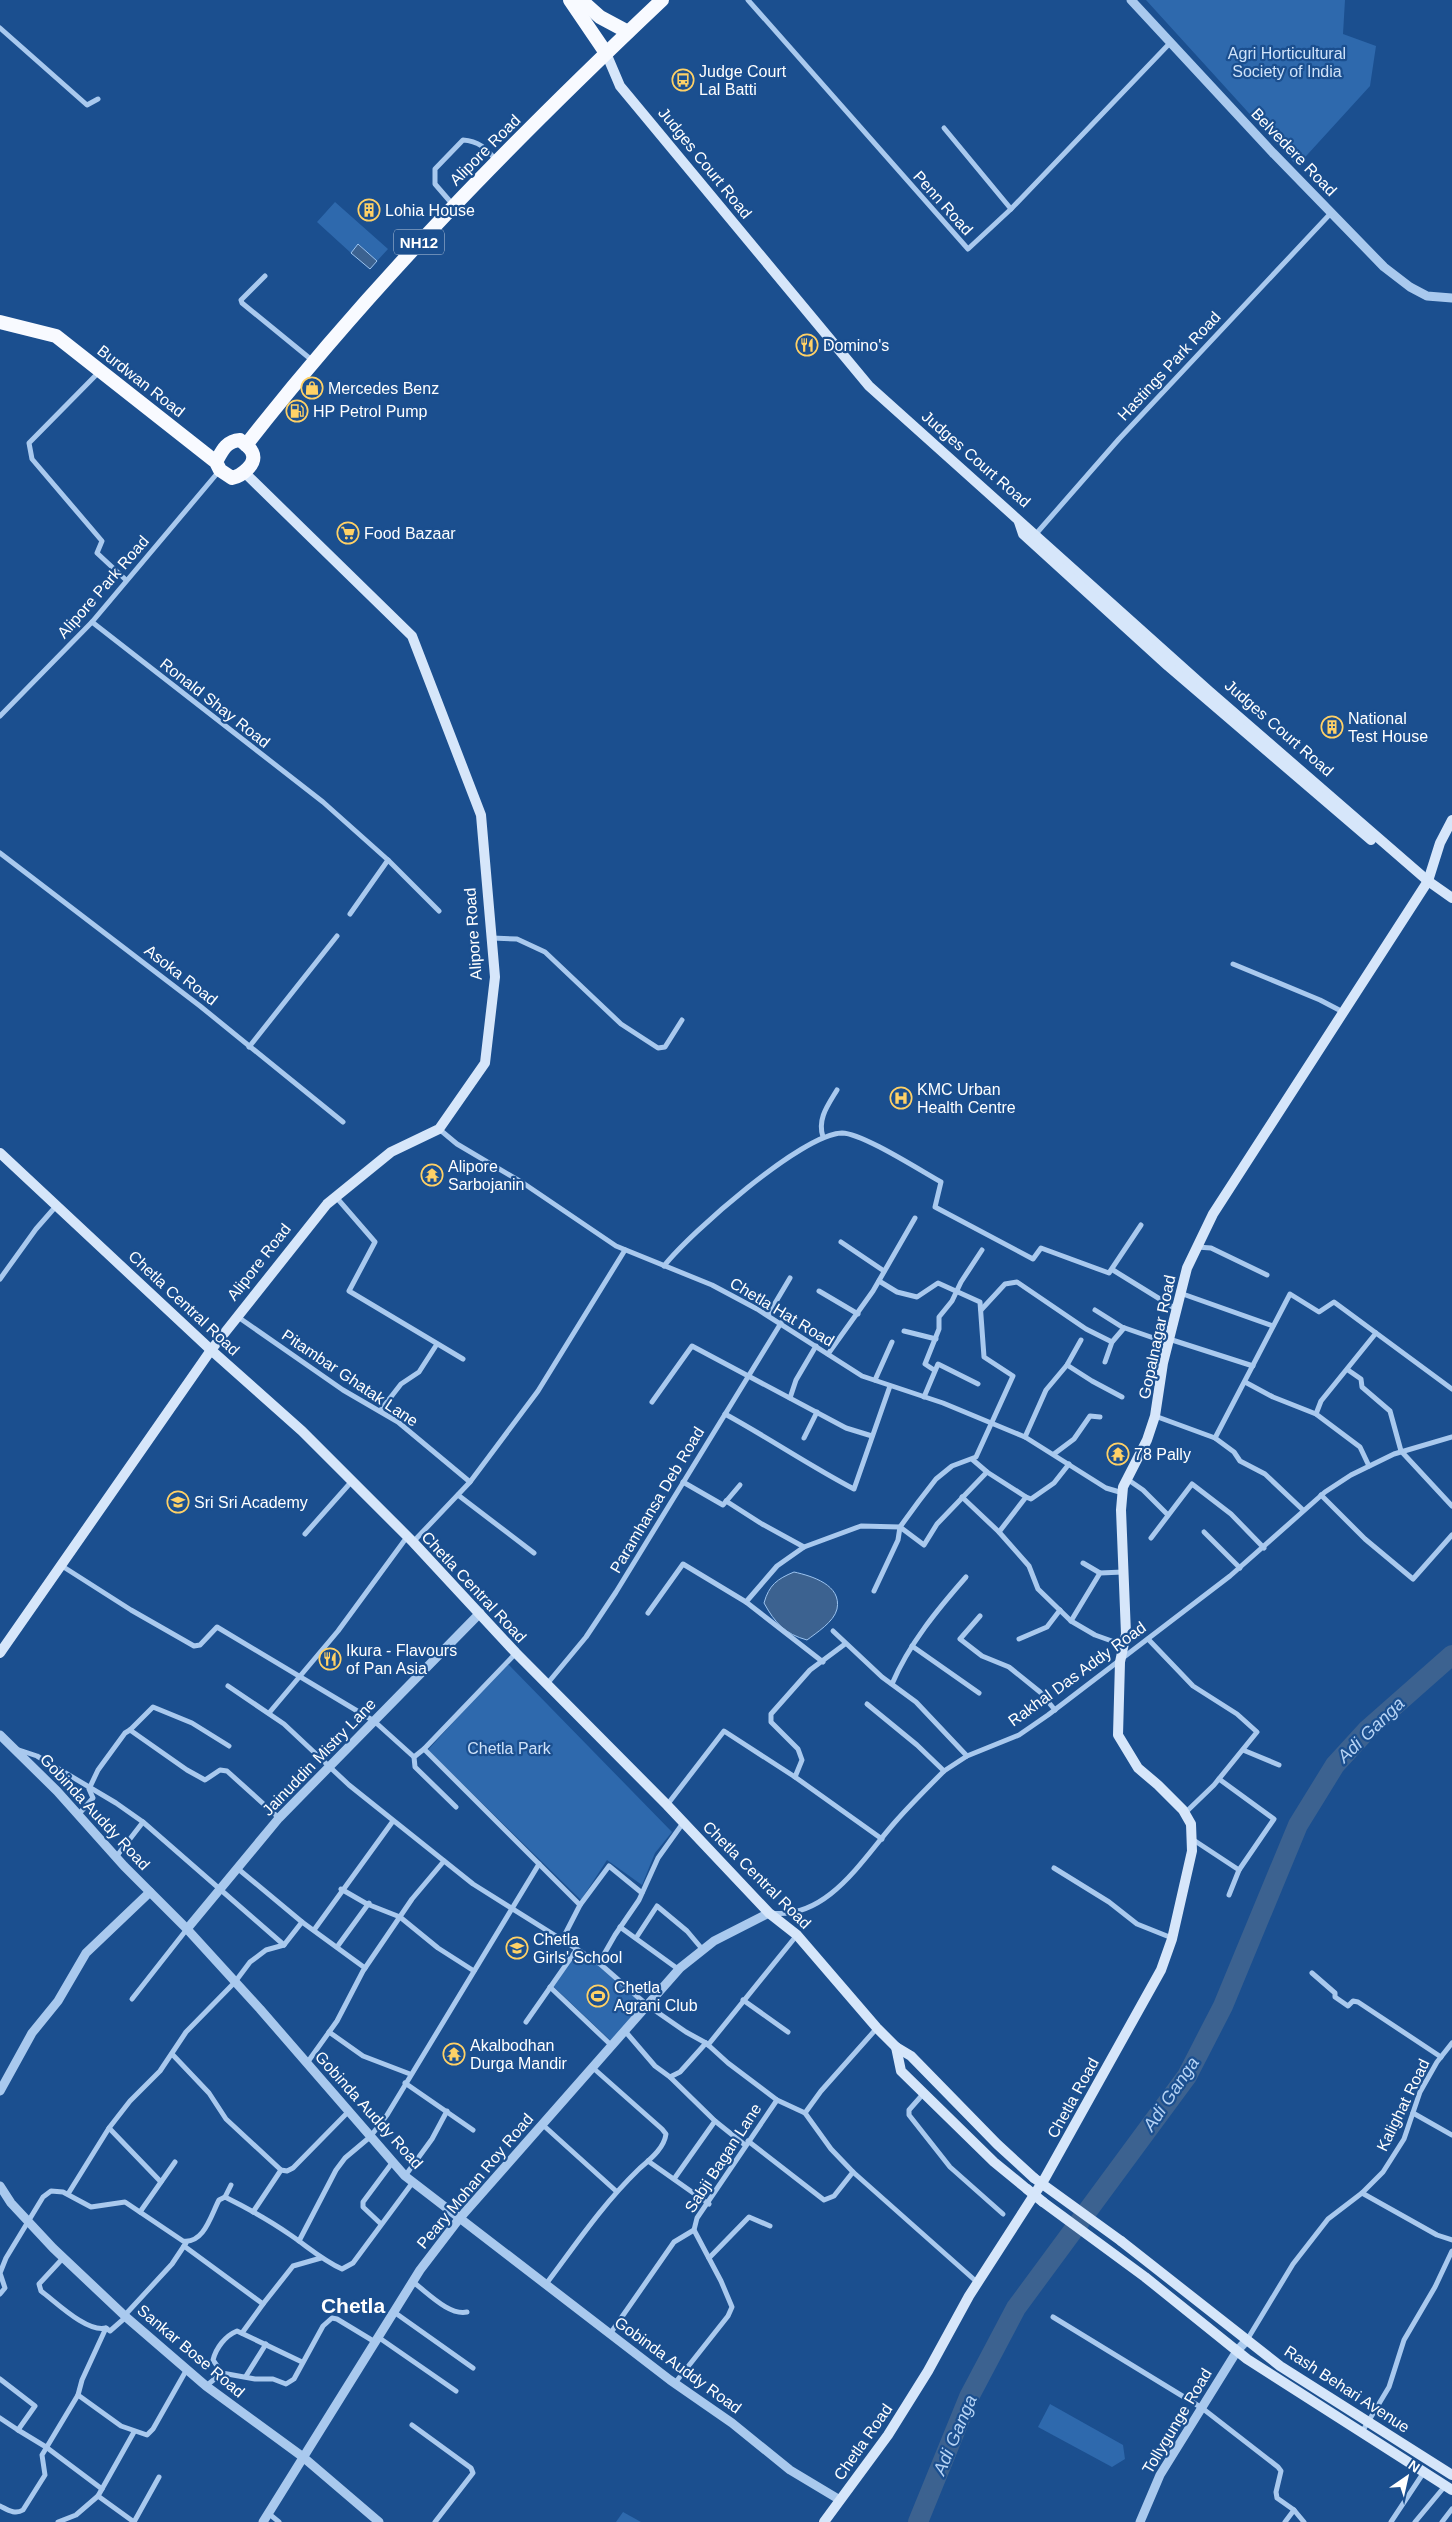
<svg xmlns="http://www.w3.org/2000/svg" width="1452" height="2522" font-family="Helvetica,sans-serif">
<rect width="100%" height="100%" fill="#1b4f8f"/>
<g fill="#2e69ad">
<path d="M1146,0H1345L1343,34L1376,46L1370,86L1297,166Z"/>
<path d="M335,202L388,249L377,261L359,244L351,253L317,222Z"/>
<path d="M507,1663L672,1832L655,1853L642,1885L607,1860L581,1900L428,1750Z"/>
<path d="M577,1952L599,1965L644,2005L611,2041L553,1986Z"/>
<path d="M1050,2404L1123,2445L1125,2459L1112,2467L1038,2427Z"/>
<path d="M623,2512L641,2522H616Z"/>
</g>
<g fill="#3c6290" stroke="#9cc4f0">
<path d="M358,244L377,261L370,269L351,253Z"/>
<path d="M794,1572C812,1576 842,1585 837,1609C834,1622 816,1633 807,1640C785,1634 775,1623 764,1603C769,1585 777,1579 794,1572Z"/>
</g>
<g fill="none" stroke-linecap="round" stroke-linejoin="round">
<path stroke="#3c6290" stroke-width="20" d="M918,2522L969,2397L1016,2308L1187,2076L1223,2006L1298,1825L1335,1765L1367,1730L1452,1655"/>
<g stroke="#a9c9ee" stroke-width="5">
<path d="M748,0L968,249L1011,209L1170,43"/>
<path d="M0,28L87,105L98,99"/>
<path d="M944,128L1011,209"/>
<path d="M454,206L435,184V169L463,140C480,141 487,150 497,161"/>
<path d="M265,276L241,300L242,303L313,361"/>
<path d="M100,371L29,443L32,459L102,541L97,553L126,580"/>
<path d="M1035,535L1119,439L1331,213"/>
<path d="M92,622L323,802L388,860L439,911"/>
<path d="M0,716L92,622L220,470"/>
<path d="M0,853L200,1006L343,1122"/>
<path d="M350,914L388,860"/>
<path d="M492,938L517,939L545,952L621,1024L658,1048L665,1047L682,1020"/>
<path d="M1233,964L1320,1000L1343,1012"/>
<path d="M249,1047L337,936"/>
<path d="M439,1129L457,1144L523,1183L616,1246L712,1285L757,1309L862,1376L943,1403L1025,1437L1106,1488L1123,1493"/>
<path d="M823,1137C817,1119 828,1105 837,1090"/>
<path d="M336,1197L375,1242L349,1291L463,1359"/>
<path d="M841,1242L884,1271"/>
<path d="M1197,1247L1211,1248L1267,1275"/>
<path d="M664,1266C690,1233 802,1134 842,1133C862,1133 921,1171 941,1182L935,1207L1033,1259L1041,1248L1109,1273L1141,1225"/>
<path d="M1113,1270L1176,1309"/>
<path d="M0,1279L36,1229L57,1205"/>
<path d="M819,1291L858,1314"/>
<path d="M1180,1293L1273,1326"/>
<path d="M981,1310L1005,1284L1017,1282L1086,1329L1112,1342"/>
<path d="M1095,1310L1122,1327L1168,1343"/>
<path d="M768,1315L790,1278"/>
<path d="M238,1317L343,1390L398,1422L470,1482"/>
<path d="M904,1331L936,1339"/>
<path d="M1169,1339L1253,1366"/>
<path d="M828,1354L873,1291L915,1218"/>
<path d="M1105,1362L1112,1342L1124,1328"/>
<path d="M1067,1365L1092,1381L1122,1397"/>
<path d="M934,1370L925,1364L939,1329V1317L952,1301L961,1282L982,1250"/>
<path d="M1348,1370L1361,1379L1362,1387L1390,1411L1401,1451L1452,1506"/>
<path d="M875,1380L892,1342"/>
<path d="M1245,1382L1273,1397L1316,1414L1360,1447L1369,1466"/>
<path d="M924,1397L938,1364L978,1384"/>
<path d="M790,1398L796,1380L816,1346"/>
<path d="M652,1402L692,1346L846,1428L872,1436"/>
<path d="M380,1411L401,1384L419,1372L437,1344"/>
<path d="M725,1414C769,1438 810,1466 854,1489L890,1386"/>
<path d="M1316,1414L1321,1401L1376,1333"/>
<path d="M1155,1416L1215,1438L1290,1294L1319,1312L1334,1302L1452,1389"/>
<path d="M1025,1437L1046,1390L1067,1365L1081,1340"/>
<path d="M804,1438L817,1412"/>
<path d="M1215,1438L1234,1452L1240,1461L1265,1474L1303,1510"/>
<path d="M1054,1454L1074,1439L1090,1416L1100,1417"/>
<path d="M973,1460L987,1472L1026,1497"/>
<path d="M1127,1479L1143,1490L1168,1515"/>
<path d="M683,1482L723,1505L740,1485"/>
<path d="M458,1495L534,1553"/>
<path d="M1321,1495L1365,1539L1413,1579L1452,1535"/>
<path d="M962,1497L999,1532L1029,1566L1038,1589L1071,1621L1095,1635L1123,1645"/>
<path d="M726,1501L762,1524L804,1547"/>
<path d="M999,1532L1026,1497L1031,1499L1054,1483L1069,1464"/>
<path d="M1204,1532L1240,1568"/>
<path d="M305,1534L352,1481"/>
<path d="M1151,1538L1192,1484L1231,1514L1264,1548"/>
<path d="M413,1542L470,1482L538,1391L625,1250"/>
<path d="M1083,1563L1100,1573"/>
<path d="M62,1566L131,1610L194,1646L200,1645L217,1627L374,1721L414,1757"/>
<path d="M874,1591L898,1540L900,1527L919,1501L936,1479L952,1466L976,1457L1013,1376L984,1357L980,1302L938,1283L917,1297L897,1292L879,1281"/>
<path d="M746,1602L823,1662"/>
<path d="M648,1613L683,1564L746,1602L777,1566L804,1547L861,1526L900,1527L924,1545L937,1524L987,1472"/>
<path d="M980,1616L960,1639L982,1656L1009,1667L1040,1692L1055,1710"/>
<path d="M1071,1621L1100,1573L1123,1572"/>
<path d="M833,1631L882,1677L916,1702L967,1756"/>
<path d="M1019,1639L1047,1627L1060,1610"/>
<path d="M1148,1639L1193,1686L1237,1714L1257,1732L1214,1785L1185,1813"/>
<path d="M912,1646L979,1693"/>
<path d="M547,1684L586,1637L616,1592L781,1323"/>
<path d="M892,1684C909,1644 937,1610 966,1577"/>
<path d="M228,1686L284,1724L349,1785L473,1884L599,1963L647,2005L686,2032L706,2043L728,2063L777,2100L805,2113L831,2149L853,2172L978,2283"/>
<path d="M867,1704L917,1745L944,1771"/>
<path d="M269,1713L338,1631L407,1537"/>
<path d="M130,1730L187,1770L205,1780L220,1770L227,1771L279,1818"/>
<path d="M424,1749L580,1905"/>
<path d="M19,1750L37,1756L116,1803L143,1822L284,1945"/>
<path d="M1243,1750L1279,1765"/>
<path d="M795,1777L802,1760L798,1749L771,1722V1714L810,1670L845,1644"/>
<path d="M1219,1779L1274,1819L1239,1870L1229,1895"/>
<path d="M667,1805L724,1731L795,1777L882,1839"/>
<path d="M456,1807L415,1767L414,1757L424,1749L516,1653"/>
<path d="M78,1815L93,1798L89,1789L98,1770L125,1733L130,1730L153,1707L192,1723L229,1746"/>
<path d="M1192,1839L1239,1870"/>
<path d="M116,1857L143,1822"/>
<path d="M237,1868L302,1922L365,1968"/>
<path d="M1054,1868L1109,1902L1137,1924L1172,1938"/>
<path d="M367,1904L400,1917L438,1948L474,1971"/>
<path d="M771,1913C828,1920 863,1858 896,1821C911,1804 928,1787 944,1771L967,1756L1019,1735L1048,1715L1230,1576L1325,1492L1351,1475L1394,1454L1452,1437"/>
<path d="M620,1927L678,1969"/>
<path d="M314,1930L393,1821"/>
<path d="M636,1938L657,1906L687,1931L703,1950"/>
<path d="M562,1940L580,1905L609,1866L642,1893"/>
<path d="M337,1947L369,1903L367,1904L341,1889"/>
<path d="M599,1963L615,1935L639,1900L658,1858L683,1823"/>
<path d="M1312,1973L1335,1993V1997L1348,2006L1353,2001L1358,2002L1441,2057"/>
<path d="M550,1987L611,2045"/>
<path d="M132,1999L187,1929"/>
<path d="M743,2000L788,2032"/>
<path d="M526,2022L577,1949"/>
<path d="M625,2031L655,2066L670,2077L680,2072L706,2043"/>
<path d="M329,2032L363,2056L410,2074"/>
<path d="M708,2045L797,1935"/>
<path d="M172,2054L209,2093L226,2119L281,2170L287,2171L293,2168L350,2110"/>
<path d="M307,2063L337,2021L363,1971L412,1899L444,1861"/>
<path d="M670,2077L715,2121L745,2145"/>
<path d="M405,2083L473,2130"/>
<path d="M924,2093L909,2110V2115L950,2167L1003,2214"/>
<path d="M805,2113L821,2091L877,2028"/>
<path d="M1413,2113L1452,2135"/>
<path d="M543,2125L616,2191"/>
<path d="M109,2128L161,2182"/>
<path d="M748,2141L824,2200L834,2196L853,2172"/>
<path d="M648,2161L709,2204"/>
<path d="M405,2176L432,2139L447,2111"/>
<path d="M674,2179L715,2121"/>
<path d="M1362,2193L1437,2235L1452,2240"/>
<path d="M68,2194L109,2128L130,2101L160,2071L186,2032L235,1982L250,1962L266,1950L284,1945L302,1922"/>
<path d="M225,2197L231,2185"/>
<path d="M140,2212L175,2162"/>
<path d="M253,2212L281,2170"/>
<path d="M381,2224L363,2207V2202L392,2163"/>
<path d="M299,2241L336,2170L345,2158L370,2137L387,2115L539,1864"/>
<path d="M184,2246L263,2304L293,2266L321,2258"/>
<path d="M64,2257L39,2284L41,2291C56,2302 87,2333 106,2328L110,2331L126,2317"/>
<path d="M709,2258L749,2217L770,2226"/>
<path d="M413,2282C427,2292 449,2316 467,2312"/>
<path d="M546,2284C576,2244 603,2204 638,2170C649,2160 664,2149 666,2134L662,2129L592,2067"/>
<path d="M0,2294L5,2288L0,2273L6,2258L43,2197L51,2191L63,2192L91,2207L125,2202L183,2241C204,2244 211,2215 219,2200L225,2197C247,2208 269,2220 289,2234C307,2246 322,2260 342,2269L353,2263L413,2182"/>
<path d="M394,2312L473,2368"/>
<path d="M125,2315L172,2264L186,2243"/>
<path d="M1053,2317L1202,2408L1278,2467L1281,2471L1276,2492L1277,2498L1294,2510"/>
<path d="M242,2333L263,2304"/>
<path d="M610,2334L674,2242L694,2230"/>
<path d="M378,2337L456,2391"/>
<path d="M1247,2340L1293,2264L1328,2219L1362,2193L1383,2172L1404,2139L1420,2092L1437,2062L1452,2043"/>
<path d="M222,2373L213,2360C216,2348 225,2336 237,2331L302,2362"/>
<path d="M246,2376L266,2344"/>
<path d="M0,2379L35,2406L18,2430L0,2418"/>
<path d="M675,2383L728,2316L732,2307L721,2281L694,2230L697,2218L777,2100"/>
<path d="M206,2386L222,2373L255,2379H273L286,2384L294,2379L323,2326L332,2318L337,2319L375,2342"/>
<path d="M78,2395L82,2380L106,2328"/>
<path d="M412,2425L471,2468L473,2473L435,2522"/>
<path d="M18,2430L46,2447L102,2489"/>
<path d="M1362,2432L1389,2387L1404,2340L1435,2287L1452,2251"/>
<path d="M98,2496L134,2522"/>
<path d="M0,2506C8,2510 15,2515 23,2510L45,2475L42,2455L78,2395L121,2426L147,2435L153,2429L187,2369"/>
<path d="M268,2513L279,2522"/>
<path d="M58,2522L76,2515L98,2496L134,2432"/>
<path d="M134,2522L159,2477"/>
<path d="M1285,2522L1294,2510L1304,2522"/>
<path d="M1391,2522L1424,2472"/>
<path d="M1415,2522L1445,2486"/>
<path d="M1442,2522L1452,2509"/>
</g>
<g stroke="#a9c9ee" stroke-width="9">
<path d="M1131,0L1273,153L1384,267L1410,287L1427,296L1452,298"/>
<path d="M0,1735L57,1791L124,1866L187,1929L260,2009L405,2176L670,2380L732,2423L790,2470L840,2500"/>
<path d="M187,1929L279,1818L480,1613"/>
<path d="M0,2091L32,2033L58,2001L86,1953L150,1892"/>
<path d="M0,2186L11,2203L53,2248L126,2317L206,2386L303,2457L379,2522"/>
<path d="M263,2522L420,2270L459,2219L680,1968L714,1941L769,1913"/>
<path d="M1140,2522L1160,2475L1237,2351L1247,2340"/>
</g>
<g stroke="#d6e6fa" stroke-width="10">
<path d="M606,53L620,86L869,386L1209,691L1428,881L1452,898"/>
<path d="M1019,522L1023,534L1168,666L1371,840"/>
<path d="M0,1153L211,1350L302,1431L413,1542L516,1653L667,1805L769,1913L797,1935L877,2028L896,2047L911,2056L997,2144L1034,2178"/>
<path d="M0,1653L211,1350L327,1204L391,1152L439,1129L485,1063L495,977L481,815L412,636L245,473"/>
<path d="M896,2047L901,2071L994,2162L1027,2189"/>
<path d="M1043,2202L1145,2277L1247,2359L1452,2490"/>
<path d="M1121,2241L1280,2366L1452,2475"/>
<path d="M824,2522L888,2435L928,2371L969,2296L1045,2178L1161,1970L1172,1939L1192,1851L1191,1824L1183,1810L1158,1785L1138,1768L1118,1735L1120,1662L1126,1634L1121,1510L1123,1487L1147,1440L1155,1416L1163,1363L1187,1268L1213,1214L1428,881L1440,843L1452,820"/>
</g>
<g stroke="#f8faff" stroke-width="14">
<path d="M570,0L606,53"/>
<path d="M581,0L600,17L628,32"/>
<path d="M0,322L56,336L216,462L220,470L232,478C241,476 258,464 252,452C250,447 244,443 240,440C226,441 222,451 216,462"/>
<path d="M246,445C371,285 514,140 662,0"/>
</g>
<g stroke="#d6e6fa" stroke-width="10">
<path d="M1034,2178L1121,2241"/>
<path d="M1027,2189L1043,2202"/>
</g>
</g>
<defs>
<g id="bus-ring" transform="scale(1.125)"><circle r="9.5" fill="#1b4f8f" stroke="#ffd166" stroke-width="1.5"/><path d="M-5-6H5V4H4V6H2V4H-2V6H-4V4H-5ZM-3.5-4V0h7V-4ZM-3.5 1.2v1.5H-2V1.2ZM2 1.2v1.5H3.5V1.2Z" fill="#ffd166"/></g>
<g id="building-ring" transform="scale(1.125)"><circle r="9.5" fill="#1b4f8f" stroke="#ffd166" stroke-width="1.5"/><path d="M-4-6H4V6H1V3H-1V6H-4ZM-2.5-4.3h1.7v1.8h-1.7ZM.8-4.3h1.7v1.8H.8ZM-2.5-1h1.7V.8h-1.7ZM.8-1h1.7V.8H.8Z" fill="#ffd166"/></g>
<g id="restaurant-ring" transform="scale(1.125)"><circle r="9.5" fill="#1b4f8f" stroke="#ffd166" stroke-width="1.5"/><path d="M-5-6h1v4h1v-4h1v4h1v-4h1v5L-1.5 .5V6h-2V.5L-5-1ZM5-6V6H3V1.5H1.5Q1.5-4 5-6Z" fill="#ffd166"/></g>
<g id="shop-ring" transform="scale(1.125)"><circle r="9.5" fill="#1b4f8f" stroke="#ffd166" stroke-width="1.5"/><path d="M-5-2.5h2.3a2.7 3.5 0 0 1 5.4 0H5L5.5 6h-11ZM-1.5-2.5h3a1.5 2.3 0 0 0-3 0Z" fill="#ffd166"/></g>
<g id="fuel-ring" transform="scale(1.125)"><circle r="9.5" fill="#1b4f8f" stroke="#ffd166" stroke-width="1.5"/><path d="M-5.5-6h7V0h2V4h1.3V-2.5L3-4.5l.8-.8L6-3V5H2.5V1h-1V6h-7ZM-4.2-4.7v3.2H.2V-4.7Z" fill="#ffd166"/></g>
<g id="supermarket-ring" transform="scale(1.125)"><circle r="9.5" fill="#1b4f8f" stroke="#ffd166" stroke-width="1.5"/><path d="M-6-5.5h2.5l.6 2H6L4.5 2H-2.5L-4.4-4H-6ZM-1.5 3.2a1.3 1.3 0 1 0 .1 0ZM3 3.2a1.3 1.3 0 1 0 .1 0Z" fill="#ffd166"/></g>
<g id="hospital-ring" transform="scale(1.125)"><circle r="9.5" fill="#1b4f8f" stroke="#ffd166" stroke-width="1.5"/><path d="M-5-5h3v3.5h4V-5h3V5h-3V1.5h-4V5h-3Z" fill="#ffd166"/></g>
<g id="temple-ring" transform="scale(1.125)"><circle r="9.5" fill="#1b4f8f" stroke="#ffd166" stroke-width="1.5"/><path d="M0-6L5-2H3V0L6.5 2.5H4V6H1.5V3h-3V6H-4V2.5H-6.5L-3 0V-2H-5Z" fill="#ffd166"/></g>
<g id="university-ring" transform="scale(1.125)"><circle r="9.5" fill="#1b4f8f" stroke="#ffd166" stroke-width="1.5"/><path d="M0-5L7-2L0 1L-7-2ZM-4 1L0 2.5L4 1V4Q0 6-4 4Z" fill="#ffd166"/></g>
<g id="school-ring" transform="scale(1.125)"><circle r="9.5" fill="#1b4f8f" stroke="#ffd166" stroke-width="1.5"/><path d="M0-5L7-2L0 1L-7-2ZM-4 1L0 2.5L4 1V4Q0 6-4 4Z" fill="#ffd166"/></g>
<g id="stadium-ring" transform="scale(1.125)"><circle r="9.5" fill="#1b4f8f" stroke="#ffd166" stroke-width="1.5"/><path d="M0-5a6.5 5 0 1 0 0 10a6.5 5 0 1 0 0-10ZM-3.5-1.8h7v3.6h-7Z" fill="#ffd166"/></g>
</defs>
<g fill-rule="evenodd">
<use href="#bus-ring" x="683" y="80"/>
<use href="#building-ring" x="369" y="210"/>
<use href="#restaurant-ring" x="807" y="345"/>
<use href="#shop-ring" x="312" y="388"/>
<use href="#fuel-ring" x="297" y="411"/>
<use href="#supermarket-ring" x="348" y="533"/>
<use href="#building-ring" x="1332" y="727"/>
<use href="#hospital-ring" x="901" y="1098"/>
<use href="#temple-ring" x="432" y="1175"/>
<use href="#temple-ring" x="1118" y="1454"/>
<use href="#university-ring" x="178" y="1502"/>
<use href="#restaurant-ring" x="330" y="1659"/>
<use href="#school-ring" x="517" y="1948"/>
<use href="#stadium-ring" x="598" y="1996"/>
<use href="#temple-ring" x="454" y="2054"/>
</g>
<g text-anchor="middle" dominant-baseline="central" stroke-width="4.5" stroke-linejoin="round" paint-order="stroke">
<rect fill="#1b4f8f" stroke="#bbcadd" stroke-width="1" x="394" y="229.5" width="50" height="25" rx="4"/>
<g font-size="15" font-weight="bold" fill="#fff">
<text x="419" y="242">NH12</text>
</g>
<g font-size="16" fill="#cfe3fa" stroke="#1b4f8f">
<text x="1287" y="53">Agri Horticultural<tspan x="1287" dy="18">Society of India</tspan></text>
<text x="509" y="1748">Chetla Park</text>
</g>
<g font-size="16" fill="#fff" stroke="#1b4f8f" text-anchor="start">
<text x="699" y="71">Judge Court<tspan x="699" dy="18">Lal Batti</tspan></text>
<text x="385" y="210">Lohia House</text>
<text x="823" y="345">Domino's</text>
<text x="328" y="388">Mercedes Benz</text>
<text x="313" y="411">HP Petrol Pump</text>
<text x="364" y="533">Food Bazaar</text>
<text x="1348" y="718">National<tspan x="1348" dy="18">Test House</tspan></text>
<text x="917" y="1089">KMC Urban<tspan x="917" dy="18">Health Centre</tspan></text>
<text x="448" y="1166">Alipore<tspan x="448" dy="18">Sarbojanin</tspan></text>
<text x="1134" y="1454">78 Pally</text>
<text x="194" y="1502">Sri Sri Academy</text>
<text x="346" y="1650">Ikura - Flavours<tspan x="346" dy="18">of Pan Asia</tspan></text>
<text x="533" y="1939">Chetla<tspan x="533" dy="18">Girls' School</tspan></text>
<text x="614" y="1987">Chetla<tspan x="614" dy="18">Agrani Club</tspan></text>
<text x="470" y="2045">Akalbodhan<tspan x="470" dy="18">Durga Mandir</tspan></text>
</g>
<g font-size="16" fill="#fff" stroke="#1b4f8f">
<text transform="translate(485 150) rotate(-45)">Alipore Road</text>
<text transform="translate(1294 152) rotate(46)">Belvedere Road</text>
<text transform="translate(705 163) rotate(51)">Judges Court Road</text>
<text transform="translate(943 203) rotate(48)">Penn Road</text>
<text transform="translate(1169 366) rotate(-47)">Hastings Park Road</text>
<text transform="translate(141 381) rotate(38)">Burdwan Road</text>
<text transform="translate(976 459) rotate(41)">Judges Court Road</text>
<text transform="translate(103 587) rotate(-49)">Alipore Park Road</text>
<text transform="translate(215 703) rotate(38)">Ronald Shay Road</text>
<text transform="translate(1279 728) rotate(41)">Judges Court Road</text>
<text transform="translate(473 934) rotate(-94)">Alipore Road</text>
<text transform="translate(181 975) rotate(38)">Asoka Road</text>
<text transform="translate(259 1262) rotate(-52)">Alipore Road</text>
<text transform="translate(184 1303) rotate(43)">Chetla Central Road</text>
<text transform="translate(782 1312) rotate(31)">Chetla Hat Road</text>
<text transform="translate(1157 1337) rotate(-78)">Gopalnagar Road</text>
<text transform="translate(350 1378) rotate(34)">Pitambar Ghatak Lane</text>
<text transform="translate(657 1500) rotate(-59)">Paramhansa Deb Road</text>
<text transform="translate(474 1587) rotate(47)">Chetla Central Road</text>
<text transform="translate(1077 1674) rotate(-36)">Rakhal Das Addy Road</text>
<text transform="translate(319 1757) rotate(-46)">Jainuddin Mistry Lane</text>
<text transform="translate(95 1812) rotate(47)">Gobinda Auddy Road</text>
<text transform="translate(757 1875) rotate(45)">Chetla Central Road</text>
<text transform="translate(1073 2098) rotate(-61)">Chetla Road</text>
<text transform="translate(1403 2105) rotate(-64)">Kalighat Road</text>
<text transform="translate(369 2110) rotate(48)">Gobinda Auddy Road</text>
<text transform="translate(723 2158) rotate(-57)">Sabji Bagan Lane</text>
<text transform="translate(475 2181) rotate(-50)">Peary Mohan Roy Road</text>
<text transform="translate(191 2351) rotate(40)">Sankar Bose Road</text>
<text transform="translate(678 2365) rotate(36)">Gobinda Auddy Road</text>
<text transform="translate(1347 2389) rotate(33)">Rash Behari Avenue</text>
<text transform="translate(1177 2421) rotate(-59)">Tollygunge Road</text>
<text transform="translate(863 2442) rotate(-55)">Chetla Road</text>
</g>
<g font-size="18" font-style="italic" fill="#b5d3f5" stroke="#1b4f8f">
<text transform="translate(1371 1730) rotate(-44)">Adi Ganga</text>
<text transform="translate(1171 2094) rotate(-56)">Adi Ganga</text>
<text transform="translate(955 2435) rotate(-67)">Adi Ganga</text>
</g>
<g font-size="21" font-weight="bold" fill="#fff" stroke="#1b4f8f">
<text x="353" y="2305">Chetla</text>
</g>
</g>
<g transform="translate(1407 2477) rotate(34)" stroke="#1b4f8f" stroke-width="4" paint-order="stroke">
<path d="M0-4L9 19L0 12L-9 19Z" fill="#ffffff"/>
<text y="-8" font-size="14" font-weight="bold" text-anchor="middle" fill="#ffffff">N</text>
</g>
</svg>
